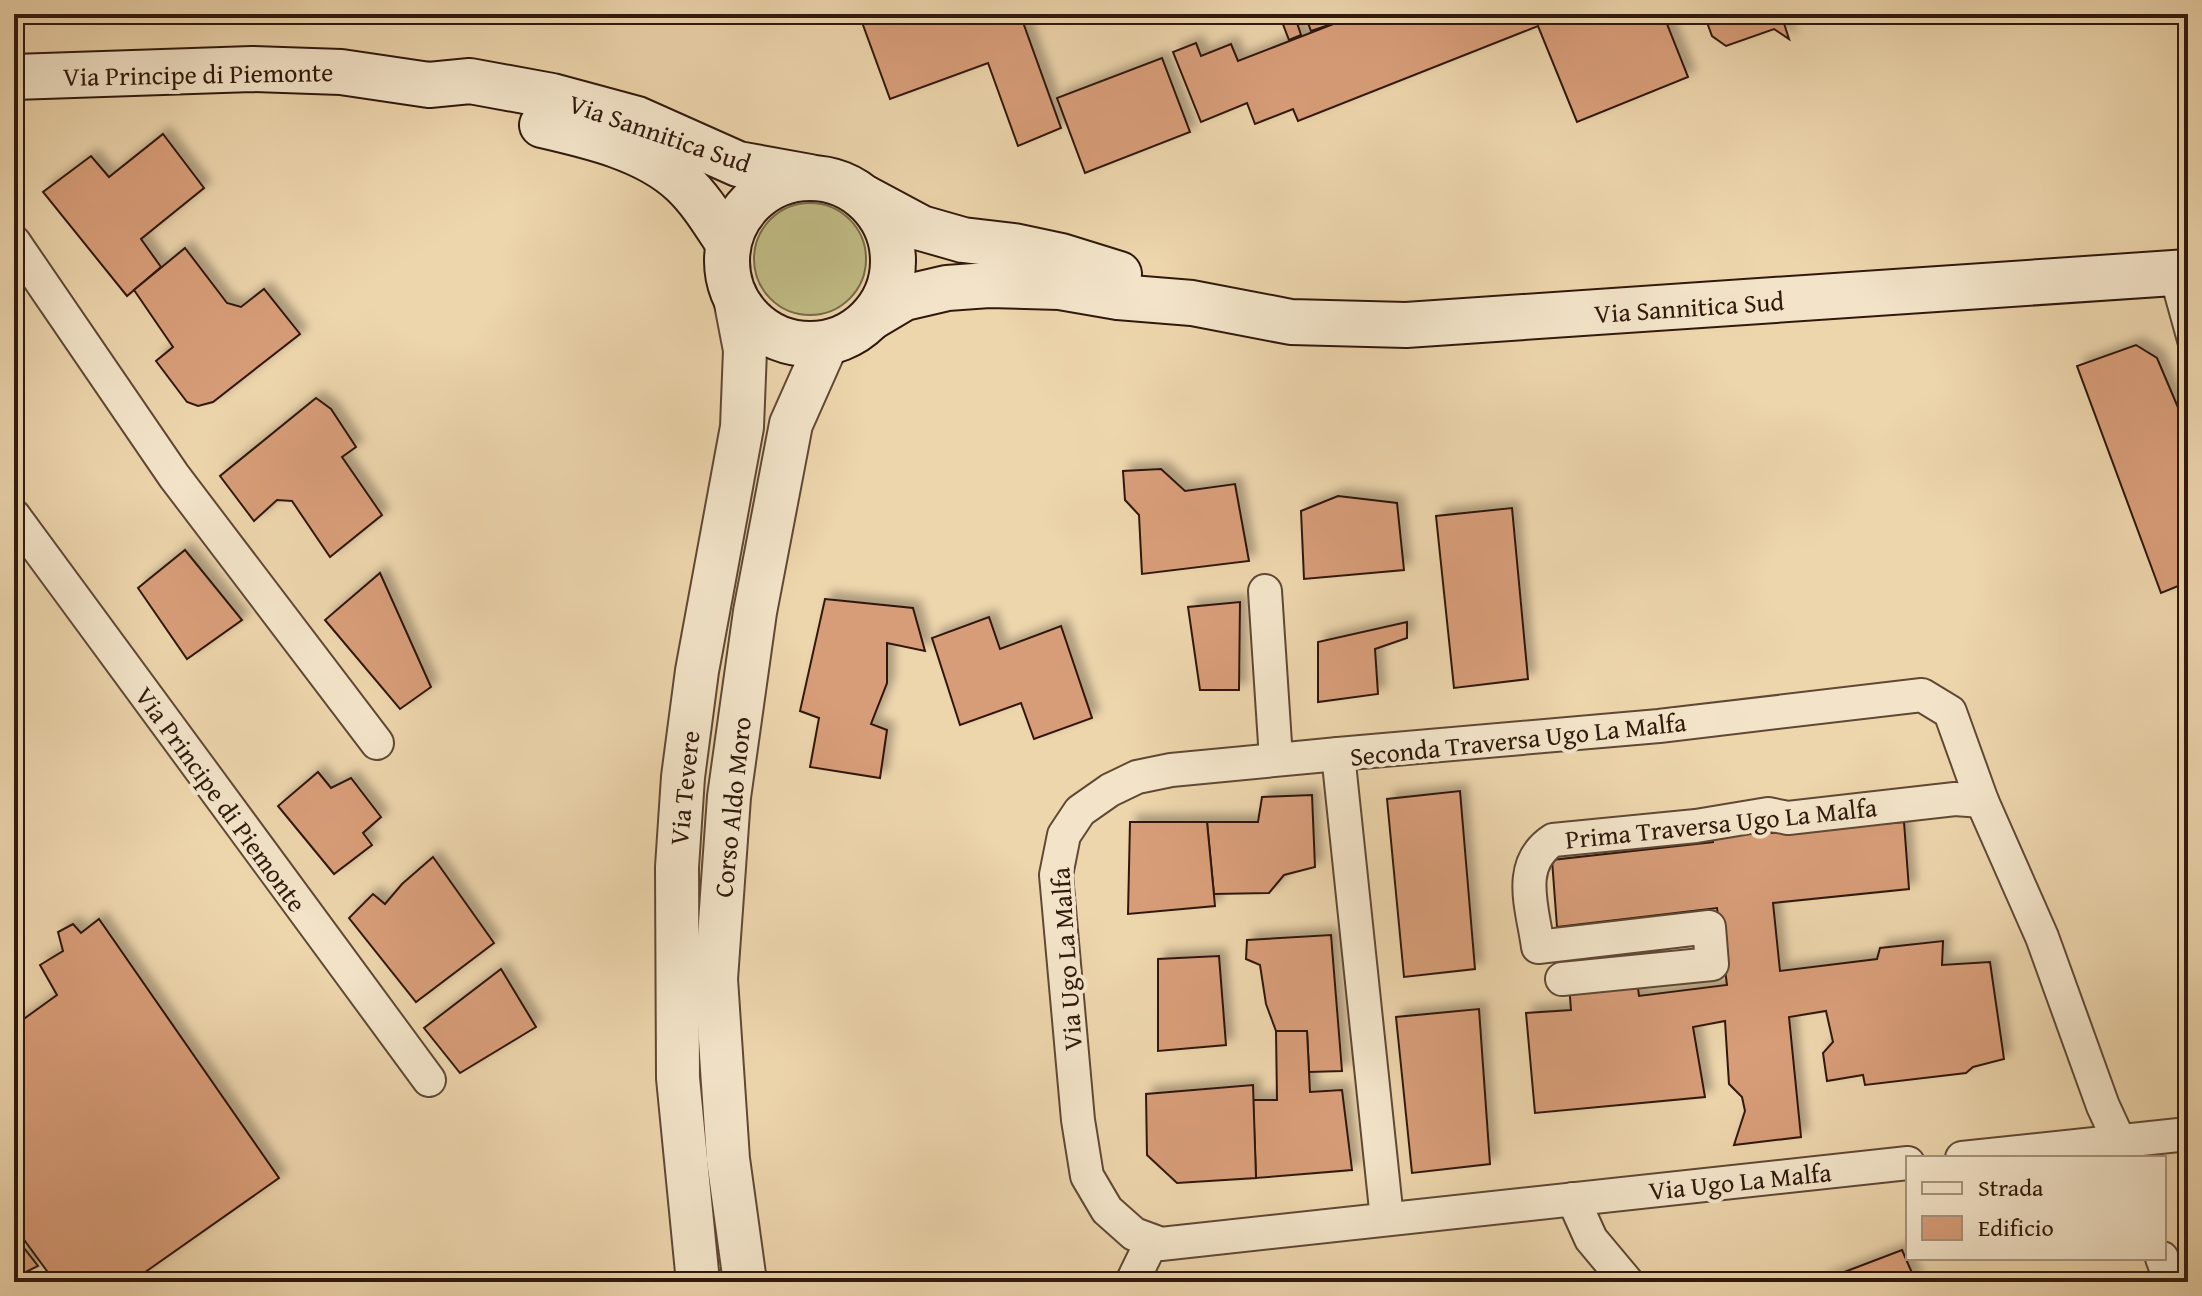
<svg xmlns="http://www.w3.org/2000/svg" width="2202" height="1296" font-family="'Gentium Book Plus',serif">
<defs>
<filter id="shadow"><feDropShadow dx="7" dy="-7" stdDeviation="4" flood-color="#0004"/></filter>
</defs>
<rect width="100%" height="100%" fill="#edd5ac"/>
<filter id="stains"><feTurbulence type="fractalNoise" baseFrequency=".0025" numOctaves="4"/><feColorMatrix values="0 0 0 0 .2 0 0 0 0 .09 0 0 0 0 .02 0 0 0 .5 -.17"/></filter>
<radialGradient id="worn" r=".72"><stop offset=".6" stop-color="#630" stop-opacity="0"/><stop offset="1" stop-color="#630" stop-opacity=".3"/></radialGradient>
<circle fill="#c0bb84" stroke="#786a48" stroke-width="2" cx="810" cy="259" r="56"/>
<g fill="#d79d78" stroke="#30190c" stroke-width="2" filter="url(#shadow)">
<path d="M859,14H1020L1061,128L1018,146L988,63L890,99Z"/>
<path d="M1279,14H1294L1301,35L1289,40Z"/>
<path d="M1326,14L1329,25L1311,31L1305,15Z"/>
<path d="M1359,14H1663L1688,77L1577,122L1538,26L1298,121L1293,109L1255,124L1247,103L1201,122L1173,52L1196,43L1201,56L1231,44L1238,61Z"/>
<path d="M1704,14H1781L1789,39L1774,29L1726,46L1712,36Z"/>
<path d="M1162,58L1190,132L1085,173L1057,98Z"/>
<path d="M163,134L204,188L141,239L161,267L127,296L43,192L91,156L109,177Z"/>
<path d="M185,248L227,303L241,307L264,289L300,334L213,402L198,406L187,402L156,361L173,347L134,290Z"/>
<path d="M2136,345L2157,358L2188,431V582L2161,593L2077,366Z"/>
<path d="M316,398L331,409L356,447L342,457L382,515L330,557L292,501L277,500L254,521L220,476Z"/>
<path d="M1161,469L1185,491L1235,484L1249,561L1142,574L1139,515L1125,500L1123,471Z"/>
<path d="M1338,496L1397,503L1404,570L1304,579L1301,511Z"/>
<path d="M1512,508L1528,679L1454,688L1436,516Z"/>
<path d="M185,550L242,620L187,659L138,588Z"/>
<path d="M380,573L431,687L400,709L325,620Z"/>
<path d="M825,599L913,608L925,651L887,643V683L871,724L887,730L880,778L810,767L819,718L800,711Z"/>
<path d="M1240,602L1239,690H1200L1188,607Z"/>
<path d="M989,617L1000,649L1061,626L1092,718L1034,739L1021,703L960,725L932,638Z"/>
<path d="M1407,622V638L1375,649L1378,694L1318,702V642Z"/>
<path d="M318,772L331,788L351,778L381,817L363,833L372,845L334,874L278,806Z"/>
<path d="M1460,791L1475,969L1404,977L1387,799Z"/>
<path d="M1312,795L1315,867L1284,875L1269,893L1214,894L1207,822H1258L1262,797Z"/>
<path d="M1774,821L1772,833L1904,822L1909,889L1773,903L1780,971L1877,959L1880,948L1943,941L1942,965L1990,962L2004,1059L1973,1067L1966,1073L1865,1085L1863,1075L1827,1081L1823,1053L1833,1042L1826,1011L1789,1017L1801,1137L1734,1145L1745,1111L1742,1097L1729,1084L1725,1021L1693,1027L1705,1097L1535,1113L1526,1013L1571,1010L1569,984L1636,973L1639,996L1727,985L1717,908L1557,927L1552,860L1713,842V826Z"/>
<path d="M1130,822H1207L1215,906L1128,914Z"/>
<path d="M433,857L494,943L416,1002L349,918L373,894L385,904L402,884Z"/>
<path d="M99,919L279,1178L131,1282H55L14,1226V1026L57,995L40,965L63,951L58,932L73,924L81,933Z"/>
<path d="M1331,935L1342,1071L1309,1072L1307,1031H1276L1266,1004L1260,965L1246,959L1247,940Z"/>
<path d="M1219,956L1226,1045L1158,1051V959Z"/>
<path d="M501,969L536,1027L460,1073L424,1028Z"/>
<path d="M1479,1009L1490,1164L1412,1173L1396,1017Z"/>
<path d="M1276,1031H1307L1310,1092L1342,1090L1352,1170L1256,1178L1253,1100H1277Z"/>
<path d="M1253,1085L1256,1178L1177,1183L1147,1155L1146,1094Z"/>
<path d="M24,1248L38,1266L24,1273L14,1261V1257Z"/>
<path d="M1902,1250L1916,1282H1818Z"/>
</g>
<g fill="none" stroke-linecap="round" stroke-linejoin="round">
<g stroke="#5f4834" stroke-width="20">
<path id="service" d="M2168,276L2188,348"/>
</g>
<g stroke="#5f4834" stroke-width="36">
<g id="minor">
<path d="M14,242L174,476L377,743"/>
<path d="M14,516L429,1080"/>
<path d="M1265,591L1276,759"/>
<path d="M1338,754L1171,770L1137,777L1110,790L1080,811L1064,835L1056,875L1078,1120L1087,1176L1107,1210L1134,1234L1161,1244L1908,1163"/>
<path d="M1562,979L1712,964L1709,927L1538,947C1533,909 1515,865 1553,840L1696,826L1768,814L1788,818L1955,799L1982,801"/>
<path d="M1962,1158L2188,1134"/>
<path d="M1573,1199L1591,1239L1627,1282"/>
<path d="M1387,1219L1338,754L1659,726L1922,695L1950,712L1982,801L2042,937L2103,1106L2127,1158"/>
<path d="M2162,1258L2171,1282"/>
<path d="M1132,1282L1152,1241"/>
</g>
</g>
<g stroke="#5f4834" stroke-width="46">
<g id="tertiary">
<path d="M698,1282L678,1078L677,867L683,777L697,671L742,427L745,350L735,298"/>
<path d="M745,1282L728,1159L716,979L729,797L755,612L791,424L827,343"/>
</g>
</g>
<g stroke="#30190c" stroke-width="48">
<g id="secondary">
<path d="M14,77L252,69L341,72L429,85L470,81L552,96L637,119L738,164L810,177"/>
<path d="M542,125C590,136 647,149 683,183C701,200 714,222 728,243"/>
<circle cx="810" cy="261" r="83"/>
<path d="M865,198L921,228L963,240L1014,246L1061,256L1119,274"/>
<path d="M872,317L904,298L947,288L989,285L1060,287L1118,297L1192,303L1291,322L1406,325L2188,272"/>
</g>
</g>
<use href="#service" stroke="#f3e4c9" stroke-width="16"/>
<use href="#minor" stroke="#f3e4c9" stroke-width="32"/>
<use href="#tertiary" stroke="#f3e4c9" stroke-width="42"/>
<use href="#secondary" stroke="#f3e4c9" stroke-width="44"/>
</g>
<g text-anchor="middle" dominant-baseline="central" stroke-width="8" stroke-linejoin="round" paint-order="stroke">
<g font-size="26" fill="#30190c" stroke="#f3e4c9">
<text transform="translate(198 74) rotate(-1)">Via Principe di Piemonte</text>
<text transform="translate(660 133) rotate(19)">Via Sannitica Sud</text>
<text transform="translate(1689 307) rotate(-4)">Via Sannitica Sud</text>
<text transform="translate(1518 739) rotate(-6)">Seconda Traversa Ugo La Malfa</text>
<text transform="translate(684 788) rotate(-84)">Via Tevere</text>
<text transform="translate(221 799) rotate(54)">Via Principe di Piemonte</text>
<text transform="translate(732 807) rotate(-84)">Corso Aldo Moro</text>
<text transform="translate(1721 823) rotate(-6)">Prima Traversa Ugo La Malfa</text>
<text transform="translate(1066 959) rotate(-94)">Via Ugo La Malfa</text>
<text transform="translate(1740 1181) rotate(-6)">Via Ugo La Malfa</text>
</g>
</g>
<rect width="2202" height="1296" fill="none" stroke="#edd5ac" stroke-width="48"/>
<rect x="16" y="16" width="2170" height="1264" fill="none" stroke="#30190c" stroke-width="4"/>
<rect x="24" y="24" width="2154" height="1248" fill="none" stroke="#30190c" stroke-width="2"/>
<rect x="1906" y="1156" width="260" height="104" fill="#f3e4c9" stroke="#a5937d" stroke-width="2"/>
<rect x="1922" y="1182" width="40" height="12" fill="#f3e4c9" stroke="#a5937d" stroke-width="2"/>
<text x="1978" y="1196" font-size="24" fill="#30190c">Strada</text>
<rect x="1922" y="1216" width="40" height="24" fill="#d79d78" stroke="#a5937d" stroke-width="2"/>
<text x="1978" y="1236" font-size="24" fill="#30190c">Edificio</text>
<rect width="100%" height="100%" filter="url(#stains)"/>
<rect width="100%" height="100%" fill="url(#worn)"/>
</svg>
